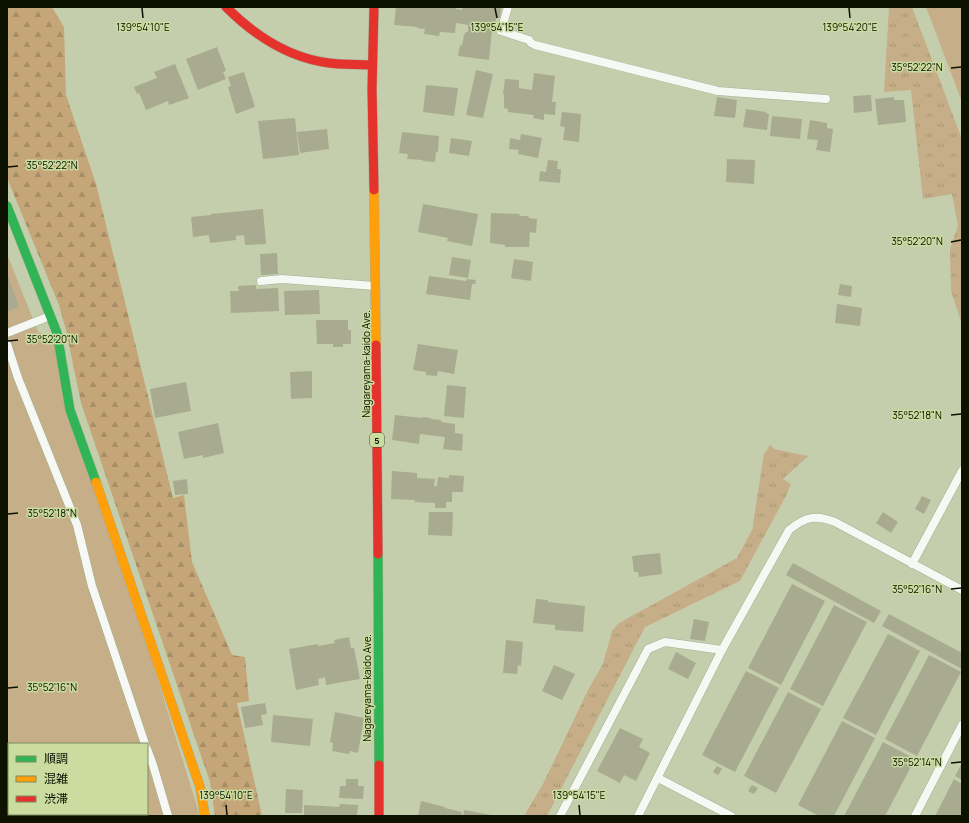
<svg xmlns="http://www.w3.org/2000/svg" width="969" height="823" font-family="Manrope,'Noto Sans JP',sans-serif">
<defs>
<pattern id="grass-tufts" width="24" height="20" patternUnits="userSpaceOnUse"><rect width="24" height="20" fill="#c6af88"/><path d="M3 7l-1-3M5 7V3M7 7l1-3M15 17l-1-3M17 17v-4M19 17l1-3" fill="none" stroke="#a99674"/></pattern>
<pattern id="forest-firs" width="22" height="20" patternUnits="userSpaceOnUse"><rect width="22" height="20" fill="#c5a678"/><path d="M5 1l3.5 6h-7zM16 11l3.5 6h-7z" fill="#a88e66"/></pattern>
</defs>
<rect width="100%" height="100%" fill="#c4cead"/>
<g fill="url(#grass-tufts)">
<path d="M889,7H912L962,139V324L951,291L950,249L958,226L952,194L923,199L911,90L884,92Z"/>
<path d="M770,445L774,449L808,456L783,479L791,484L787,494L740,581L645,627L547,816H524L543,784L589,688L603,664L612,631L619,623L737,558L753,528V524L764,454Z"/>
</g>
<path fill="url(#forest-firs)" d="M7,7H52L64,27L66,95L96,184L173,498L184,495L192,562L232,655L245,657L249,701L237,703L262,816H215L210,782L81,403L66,330L59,305L7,178Z"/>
<g fill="#c6af88" fill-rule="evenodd">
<path d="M926,7H962V102Z"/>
<path d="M7,254L38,332L52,338L200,816H7ZM9,744H147V814H9Z"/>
</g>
<g fill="#a8ab90">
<path d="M396,7H457L456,9L462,10L463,7H501L500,18H496L495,31L492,30L489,60L458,56L460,45L462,46L464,35L466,32H468V25L456,23L455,33L440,32L439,36L424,34L425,29L417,28L418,27L394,25Z"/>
<path d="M217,47L226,71L223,72L226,79L198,90L186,59Z"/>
<path d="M175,64L189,98L169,105L168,101L146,110L139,93L137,94L134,87L157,78L154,72Z"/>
<path d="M476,70L493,74L483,118L466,115Z"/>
<path d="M244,72L255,107L236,114L228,87L231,86L228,77Z"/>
<path d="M534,73L555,76L552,102H556L555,115L544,114V120L533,118L534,115L508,112V109L504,108V94H503L505,79L519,80V88L532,90Z"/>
<path d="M426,85L458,88L454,116L423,112Z"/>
<path d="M871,95L872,111L854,113L853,96Z"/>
<path d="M717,97L737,100L735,118L714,116Z"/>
<path d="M894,97V100H904L906,122L878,125L875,99Z"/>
<path d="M746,109L766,112V113L769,114L767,130L743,127Z"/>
<path d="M562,112L581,114L579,142L563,140L565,127L560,126Z"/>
<path d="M772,116L802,119L800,139L770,136Z"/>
<path d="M295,118L299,155L263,159L258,121Z"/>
<path d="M810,120L827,123V128L833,129L830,152L816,150L818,140L807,139Z"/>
<path d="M327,129L329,149L300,153L297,132Z"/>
<path d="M402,132L439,136L438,152H436L435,162L423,161V160L407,159L408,154L399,153Z"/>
<path d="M521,134L542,138L538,158L518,154L519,150L509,149L510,138L520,140Z"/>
<path d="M451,138L472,141L469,156L449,153Z"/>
<path d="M727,159L755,160L754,184L726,182Z"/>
<path d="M548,160L558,161L557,169H561L560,183L539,181L540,171L546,172Z"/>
<path d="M423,204L478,214L472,246L447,241L448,238L418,232Z"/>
<path d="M263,209L266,244L245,245L244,235L236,236V240L210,243L209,235L193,237L191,217L211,215V214Z"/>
<path d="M491,213L520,214L519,216H529L528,218L537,219L536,233L530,232L529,247H505V245L490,243Z"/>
<path d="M277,253L278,274L261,275L260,254Z"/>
<path d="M452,257L471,260L468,278L449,275Z"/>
<path d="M514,259L533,262L531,281L511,278Z"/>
<path d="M7,273L19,307L7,312Z"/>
<path d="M429,276L466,281L467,279L476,280L475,284H472L470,300L426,294Z"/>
<path d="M840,284L852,286L851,297L838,295Z"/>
<path d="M256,285V289L278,288L279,311L231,313L230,291H239L238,286Z"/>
<path d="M319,290L320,314L285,315L284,291Z"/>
<path d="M837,304L862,308L860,326L835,323Z"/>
<path d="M316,320H348V330H351V344H343V347H333V344H317Z"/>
<path d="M418,344L458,350L454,374L438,371L437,376L426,375V372L413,370Z"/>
<path d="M312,371V398L291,399L290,372Z"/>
<path d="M186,382L191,411L155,418L150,389Z"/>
<path d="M447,385L466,387L464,418L444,416Z"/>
<path d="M395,415L422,418V417L431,418V419L441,420V422L455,424V433L463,434L462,451L443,449L445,437L420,434L419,444L392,440Z"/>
<path d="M218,423L224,453L203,458V455L184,459L178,432Z"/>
<path d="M392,471L417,473V478L435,479L434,486H437L438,477L449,478V475L464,476L463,492H452V502H446V508H435V503L415,502V500L391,499Z"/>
<path d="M187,479L188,494L175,495L173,481Z"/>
<path d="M922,496L931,500L924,514L915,509Z"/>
<path d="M429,512H453L452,536L428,535Z"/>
<path d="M883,512L898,522L891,533L876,523Z"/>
<path d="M660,553L662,574L639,577L638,572H634L632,556Z"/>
<path d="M793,563L881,611L874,623L786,575Z"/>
<path d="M792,584L825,601L781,685L748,668Z"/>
<path d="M536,599L548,600V602L585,606L583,632L555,630V625L533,623Z"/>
<path d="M834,605L867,622L823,706L790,689Z"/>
<path d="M889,614L962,653V669L882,626Z"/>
<path d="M694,619L709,622L705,641L690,639Z"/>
<path d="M888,634L920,651L876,735L843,718Z"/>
<path d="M349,637L351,648H354L360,679L326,685L325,677L318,679L319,685L296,690L289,649L318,644V646L335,643L334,640Z"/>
<path d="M506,640L523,642L521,666L518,665L517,674L503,673Z"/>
<path d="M676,652L696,663L688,679L668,669Z"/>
<path d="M929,655L961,672L917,756L885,739Z"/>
<path d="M554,665L575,674L562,700L542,691Z"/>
<path d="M746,671L779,688L735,772L702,755Z"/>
<path d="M788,692L821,709L776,793L744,776Z"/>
<path d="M265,703L267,714L261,715L263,725L245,728L241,707Z"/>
<path d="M335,712L364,718L358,753L350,751L349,754L332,751L333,743L330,742Z"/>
<path d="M273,715L313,719L310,746L271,742Z"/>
<path d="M842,721L875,738L834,816H819L798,805Z"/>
<path d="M620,728L643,739L639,747L650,753L636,781L624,775L620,783L597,771Z"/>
<path d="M883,742L915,759L885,816H844Z"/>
<path d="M962,763V780L955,776Z"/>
<path d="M717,766L722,769L718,775L713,772Z"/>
<path d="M346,779H358V786H364L363,799L339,798L340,786H346Z"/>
<path d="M954,779L962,784V816H935Z"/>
<path d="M752,785L758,788L754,794L748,791Z"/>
<path d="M286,789L303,790L302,813H285Z"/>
<path d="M421,801L445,807V808L462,812L461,816H418Z"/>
<path d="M340,804L358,805L357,816H304V805L339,807Z"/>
<path d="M464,810L492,815V816H463Z"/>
</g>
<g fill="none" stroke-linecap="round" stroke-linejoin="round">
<g stroke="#a5ad92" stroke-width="9">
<g id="lane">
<path d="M508,7L501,31L529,40L531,43L535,45L718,91L826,99"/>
<path d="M261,281L282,279L375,286"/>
<path d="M7,333L50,316"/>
<path d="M7,344L18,378L77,525L92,586L145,744"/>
<path d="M912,564L962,471"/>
<path d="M147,749L153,765L168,816"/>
<path d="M658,778L731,816"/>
<path d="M7,804H9"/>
<path d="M560,816L648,649L665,642L722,650"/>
<path d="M638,816L722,650L789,530C805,517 816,514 835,522L962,590"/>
<path d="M915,816L962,725"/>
</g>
</g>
<g stroke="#a5ad92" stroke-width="10">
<g id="fast">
<path d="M7,206L57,333L70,410L96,482"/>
<path d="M378,554L379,765"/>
</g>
</g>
<g stroke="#a5ad92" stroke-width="10">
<g id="slow">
<path d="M374,190L376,345"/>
<path d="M96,482L200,787L205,816"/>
</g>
</g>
<g stroke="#a5ad92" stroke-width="10">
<g id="jam">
<path d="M226,7C254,35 289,58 329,63C343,65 358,64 372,65"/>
<path d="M374,7L372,89L374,190"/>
<path d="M376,345L378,554"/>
<path d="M379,765V816"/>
</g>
</g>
<use href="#lane" stroke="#f6f8f3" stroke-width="8"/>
<use href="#fast" stroke="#30b455" stroke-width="9"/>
<use href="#slow" stroke="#ff9f0a" stroke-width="9"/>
<use href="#jam" stroke="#e5322d" stroke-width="9"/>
</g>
<path fill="none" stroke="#0c1100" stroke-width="1.5" d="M142,8L143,18M495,8L497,18M849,8L850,18M951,68L961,67M8,167L18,166M951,242L961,240M8,341L18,340M951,415L961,414M8,514L18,513M951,589L961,588M8,688L18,687M951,763L961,762M226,805L227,815M579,805L580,815"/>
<g text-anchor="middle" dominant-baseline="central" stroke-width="3" stroke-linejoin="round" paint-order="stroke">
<rect fill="#cadc9f" stroke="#454e30" stroke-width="1" x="370" y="433" width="14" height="14" rx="3"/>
<g font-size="9" font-weight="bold" fill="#0c1100">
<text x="377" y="440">5</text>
</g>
<g font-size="10" fill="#0c1100" stroke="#cadc9f">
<text transform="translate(366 364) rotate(-90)">Nagareyama-kaido Ave.</text>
<text transform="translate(367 688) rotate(-90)">Nagareyama-kaido Ave.</text>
</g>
</g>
<g font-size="10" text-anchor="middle" fill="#0c1100" stroke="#cadc9f" stroke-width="3" stroke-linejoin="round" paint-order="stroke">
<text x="143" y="31">139°54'10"E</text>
<text x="497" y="31">139°54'15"E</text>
<text x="850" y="31">139°54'20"E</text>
<text x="917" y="71">35°52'22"N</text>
<text x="52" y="169">35°52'22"N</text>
<text x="917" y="245">35°52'20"N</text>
<text x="52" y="343">35°52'20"N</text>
<text x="917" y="419">35°52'18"N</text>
<text x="52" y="517">35°52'18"N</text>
<text x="917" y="593">35°52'16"N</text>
<text x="52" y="691">35°52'16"N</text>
<text x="917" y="766">35°52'14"N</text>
<text x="226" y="799">139°54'10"E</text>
<text x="579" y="799">139°54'15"E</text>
</g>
<rect width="969" height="823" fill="none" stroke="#0c1100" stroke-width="16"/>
<rect x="8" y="743" width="140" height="72" fill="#cadc9f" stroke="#7e8b5f"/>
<rect x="16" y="756" width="20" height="6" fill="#30b455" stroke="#7e8b5f"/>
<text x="44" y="763" font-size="12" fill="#0c1100">順調</text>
<rect x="16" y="776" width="20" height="6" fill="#ff9f0a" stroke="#7e8b5f"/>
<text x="44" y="783" font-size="12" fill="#0c1100">混雑</text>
<rect x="16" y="796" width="20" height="6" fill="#e5322d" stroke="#7e8b5f"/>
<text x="44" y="803" font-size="12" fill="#0c1100">渋滞</text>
</svg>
